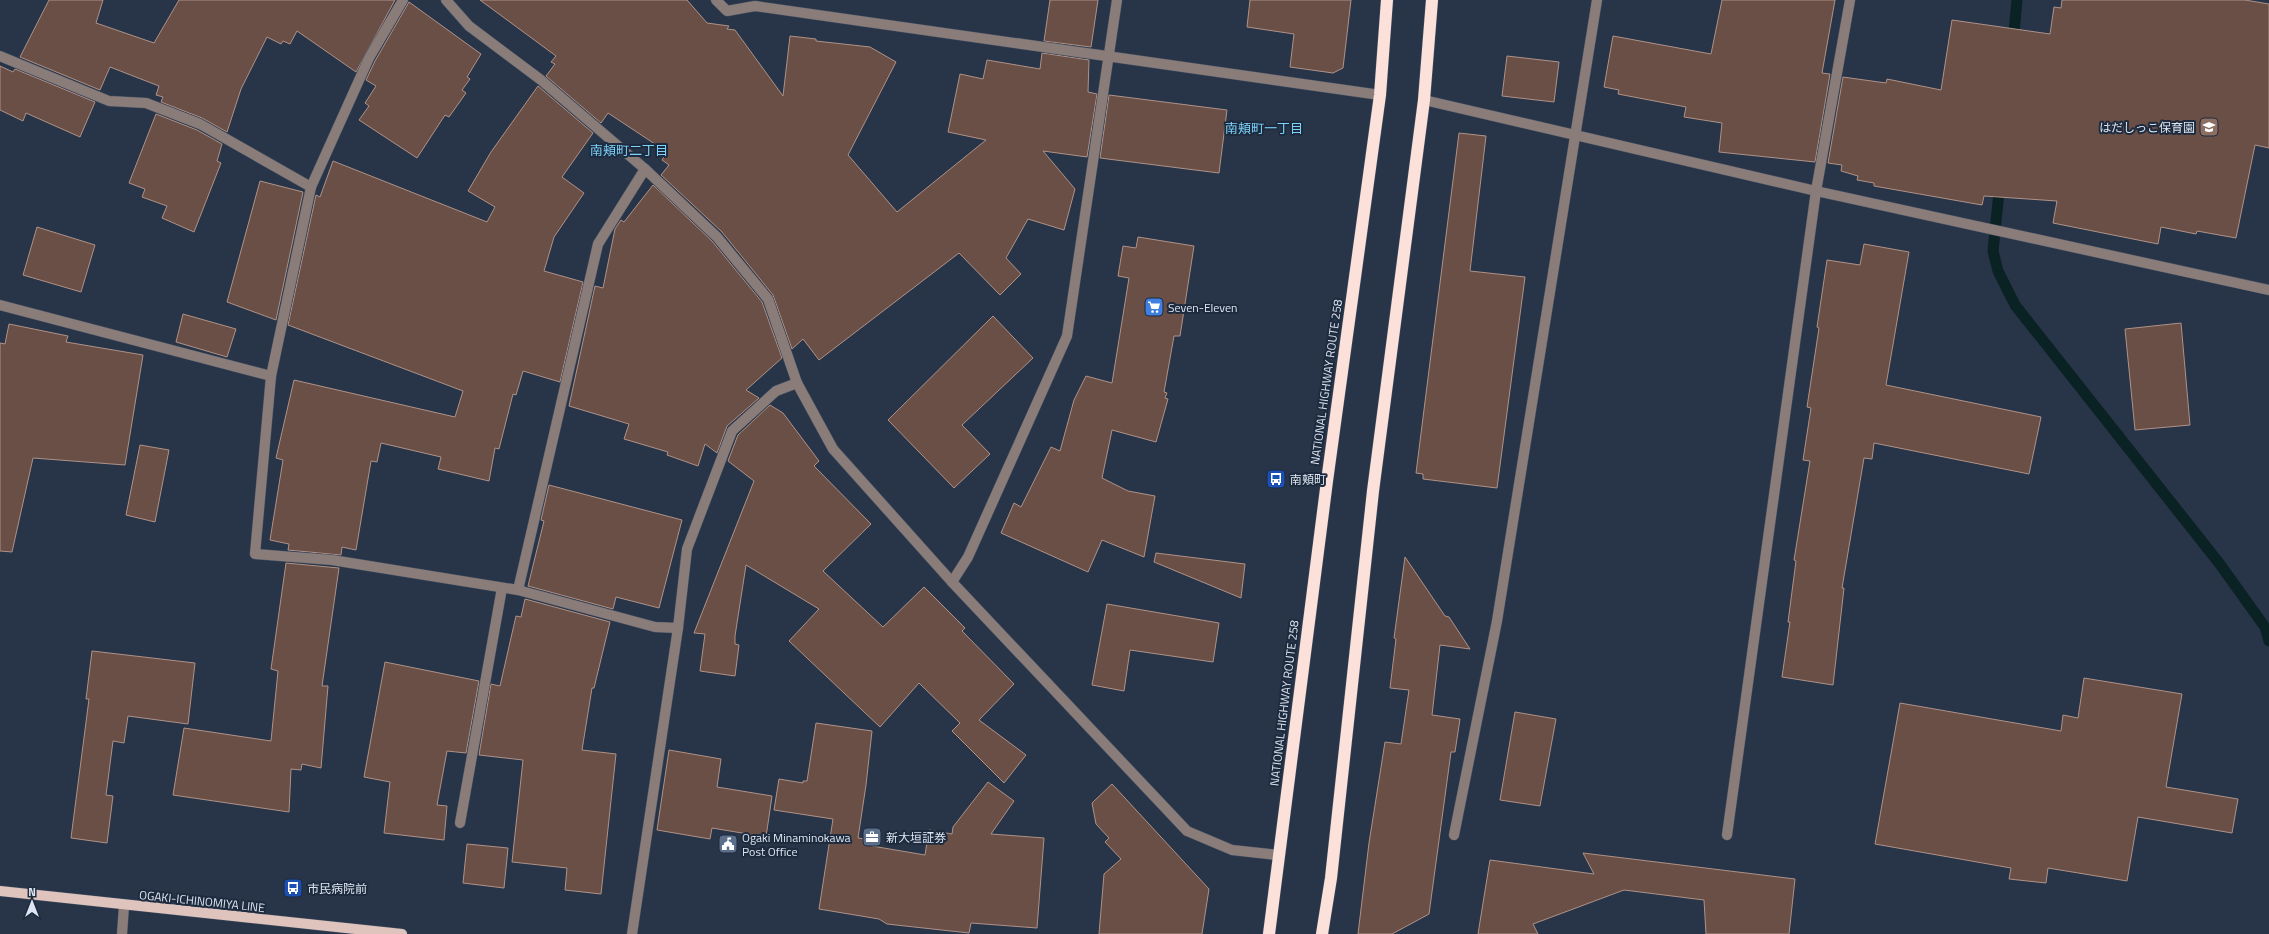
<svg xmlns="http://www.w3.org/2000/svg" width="2269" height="934" font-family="'Titillium Web','Noto Sans JP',sans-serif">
<rect width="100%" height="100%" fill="#283548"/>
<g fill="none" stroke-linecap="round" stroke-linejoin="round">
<g stroke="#0a2223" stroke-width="11">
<path d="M2013,43L2017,0"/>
<path d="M2000,182L1993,251L1998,271L2015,305L2219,563L2265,627L2269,641"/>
</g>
</g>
<g fill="#694f46" stroke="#af9288">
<path d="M49,0H103L96,23L154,43L179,0H395L356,72L297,31L290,44L283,41L281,44L267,37L241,89L227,132L202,118L161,102L163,97L156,95L159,86L110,67L100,90L20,57Z"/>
<path d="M480,0H687L707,23L729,26L727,29L735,30L783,96L790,36L816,39V41L870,47L896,62L848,155L897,212L986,140L948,132L960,74L983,79L987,60L1040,69L1042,53L1089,60L1088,92L1097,94L1087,157L1043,151L1075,189L1064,230L1028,219L1006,258L1021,274L1000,295L959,253L819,360L803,339L792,349L773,295L722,232L661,175L669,165L662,160L667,152L608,113L601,123L546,76L555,64L551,62L556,56Z"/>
<path d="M1050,0H1098L1091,47L1044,41Z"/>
<path d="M1250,0H1351L1343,68L1333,73L1290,67L1294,34L1247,27Z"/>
<path d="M1722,0H1835L1822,73L1830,74L1815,162L1719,152L1722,123L1684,117L1686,107L1618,94L1619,90L1604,87L1613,36L1711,54Z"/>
<path d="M2062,0H2245L2269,4V148L2255,145L2236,238L2197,231L2196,234L2161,227L2158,244L2053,223L2057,201L1984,196L1982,205L1874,186V183L1857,180L1858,176L1841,171L1842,165L1828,163L1843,77L1886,83L1887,79L1941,90L1952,20L2050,34L2054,7L2061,8Z"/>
<path d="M409,2L481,54L467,77L470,79L462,90L466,93L449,117L445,115L417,158L359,120L369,106L365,103L376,86L366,80L375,61Z"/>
<path d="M1507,56L1559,62L1554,102L1502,96Z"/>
<path d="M0,66L13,72L15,69L95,102L80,137L26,113L23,121L0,110Z"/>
<path d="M538,86L593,133L562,177L584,193L554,237L544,271L583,282L560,382L523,371L516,395L513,394L499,449L495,448L489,481L438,469L441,457L381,443L377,462L371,461L356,550L342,547L341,555L288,550L289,544L270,540L283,460L276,458L294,380L455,417L463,391L288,325L316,195L320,197L333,161L487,222L495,207L468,191L491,152Z"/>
<path d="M1109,95L1227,110L1219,173L1100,158Z"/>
<path d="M156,114L197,130L222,144L217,161L221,163L194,232L162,218L167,206L142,197L145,189L129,183Z"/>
<path d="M1459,133L1486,136L1470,271L1525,277L1497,488L1423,479V474L1416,473Z"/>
<path d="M260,181L303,192L276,320L227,302Z"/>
<path d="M653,185L712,241L762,302L782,358L746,390L759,398L727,426L717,453L705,444L698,466L667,455L668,452L624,439L629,424L569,406L595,286L603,288L615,229L621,220L624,222Z"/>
<path d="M37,227L95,245L81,292L23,275Z"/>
<path d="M1138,237L1194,246L1180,336H1174L1164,392L1167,393L1165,398L1168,399L1156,442L1112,430L1102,478L1128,491L1155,496L1144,557L1102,540L1088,572L1001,533L1014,503L1021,507L1051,447L1060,451L1074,400L1086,376L1112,383L1129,278L1118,276L1123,246L1136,248Z"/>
<path d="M1864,244L1909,252L1886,385L2041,417L2029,474L1874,443L1872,459L1864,458L1842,588H1844L1833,685L1782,677L1790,622H1788L1796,561L1794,560L1810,461L1803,460L1811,408L1807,407L1819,328L1817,327L1827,260L1860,265Z"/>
<path d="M183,314L236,329L227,357L176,342Z"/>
<path d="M993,316L1033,358L962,425L990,454L954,488L888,420Z"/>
<path d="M2181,323L2190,425L2135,430L2125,329Z"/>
<path d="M9,324L68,336L66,342L143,355L125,465L33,458L12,552L0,551V343L5,344Z"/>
<path d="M770,405L783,413L819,461L814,466L871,524L823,571L883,627L924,587L965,628L962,631L1014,684L979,720L1026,755L1004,783L952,731L960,723L919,683L880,727L789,641L819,609L746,565L735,636V644L739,645L735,676L700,671L705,634L694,633L754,481L728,461L738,435Z"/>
<path d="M140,445L169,450L155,522L126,515Z"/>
<path d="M549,485L682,520L659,608L616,597L613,609L528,586L544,521L541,520Z"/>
<path d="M1156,553L1245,564L1241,598L1154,562Z"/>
<path d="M1405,557L1445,616L1449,617L1470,649L1440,645L1432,715L1460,719L1455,752H1451L1429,914L1392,934H1358L1369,843L1385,742L1401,744L1409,690L1390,688L1396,639L1394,638Z"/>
<path d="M286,563L339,568L322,686H328L321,768L302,764L301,770L291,769L289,812L173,795L184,728L271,741L278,671L271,669Z"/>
<path d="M525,599L610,622L594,688H592L582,750L616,754L601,894L565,890L567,868L512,862L523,760L479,755L491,684L500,686L516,616L521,617Z"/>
<path d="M1107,604L1219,623L1213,662L1130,650L1124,691L1092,685Z"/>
<path d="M92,651L195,663L188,724L128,716L124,743L113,741L106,795L113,796L107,843L71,838L89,699H86Z"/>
<path d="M385,662L479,681L466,753L447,751L437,805L447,806L444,840L384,833L390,782L364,777Z"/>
<path d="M2084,678L2182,694L2166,787L2238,799L2232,833L2138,817L2127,881L2048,868L2046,883L2009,879L2011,868L1875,844L1900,703L2061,731L2063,715L2078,718Z"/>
<path d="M1515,712L1556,719L1540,806L1500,800Z"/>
<path d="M816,723L872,731L866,785L858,838L873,840L872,846L925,855L929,830L952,834L953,827L988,782L1014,801L991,834L1044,838L1037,928L971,923L969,933L887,924L879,919L819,909L833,819L774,810L779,779L803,783V781H807Z"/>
<path d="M669,750L721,759L717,787L772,796L766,837L712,828L710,839L657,830Z"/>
<path d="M1112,784L1209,889L1202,934H1099L1104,874L1121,859L1105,842L1109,838L1096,824L1092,803Z"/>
<path d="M467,844L508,848L504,888L463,883Z"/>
<path d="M1583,853L1795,879L1789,934H1706L1704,900L1624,890L1533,924L1538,934H1478L1490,860L1594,874Z"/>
</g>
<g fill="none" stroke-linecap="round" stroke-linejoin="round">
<g stroke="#455163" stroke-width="11">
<g id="minor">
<path d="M403,0L369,58L311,187L271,376L255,554L332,560L518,590L655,627L678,628L687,549L732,431L776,391L797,383"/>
<path d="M446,0L469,26L541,80L645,169L717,237L768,299L797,383L833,449L952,582L1187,831L1232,850L1278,855"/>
<path d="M716,0L727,11L755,6L1380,95"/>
<path d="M0,56L109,101L146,103L200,124L311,187"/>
<path d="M1424,100L1816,191L2269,290"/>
<path d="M0,305L271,376"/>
<path d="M952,582L968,557L1067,336L1117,0"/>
<path d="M518,590L598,244L645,169"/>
<path d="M460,823L502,588"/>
<path d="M1454,835L1497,621L1597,0"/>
<path d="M1727,835L1816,191L1850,0"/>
<path d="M122,934L124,906"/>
<path d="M632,934L678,628"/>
</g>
</g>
<g stroke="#455163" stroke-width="11">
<path id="major" d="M0,891L402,934"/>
</g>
<g stroke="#455163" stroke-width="13">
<g id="highway">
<path d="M1269,934L1327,481L1380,95L1387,0"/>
<path d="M1322,934L1331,878L1373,491L1424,100L1432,0"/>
</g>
</g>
<use href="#minor" stroke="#8a7c79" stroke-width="10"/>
<use href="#major" stroke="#dfc4bd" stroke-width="10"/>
<use href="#highway" stroke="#fce1db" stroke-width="12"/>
</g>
<defs>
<g id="school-square" transform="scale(1)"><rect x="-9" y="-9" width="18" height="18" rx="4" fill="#8d6e63" stroke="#1e2b3e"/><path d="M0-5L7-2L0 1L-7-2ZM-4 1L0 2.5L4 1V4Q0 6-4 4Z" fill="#fff"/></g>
<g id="supermarket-square" transform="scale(1)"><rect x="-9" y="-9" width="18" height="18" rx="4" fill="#3f7fe0" stroke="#1e2b3e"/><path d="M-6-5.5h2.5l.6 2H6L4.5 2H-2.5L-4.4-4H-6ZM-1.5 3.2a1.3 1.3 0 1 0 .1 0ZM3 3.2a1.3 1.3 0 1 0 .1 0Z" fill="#fff"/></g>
<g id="bus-square" transform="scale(1)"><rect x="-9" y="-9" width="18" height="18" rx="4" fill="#1a4fb4" stroke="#1e2b3e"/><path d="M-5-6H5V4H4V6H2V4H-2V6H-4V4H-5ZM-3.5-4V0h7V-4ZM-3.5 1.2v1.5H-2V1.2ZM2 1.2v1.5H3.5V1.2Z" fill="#fff"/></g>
<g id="office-square" transform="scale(1)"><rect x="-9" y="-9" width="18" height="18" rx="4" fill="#5c6f8a" stroke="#1e2b3e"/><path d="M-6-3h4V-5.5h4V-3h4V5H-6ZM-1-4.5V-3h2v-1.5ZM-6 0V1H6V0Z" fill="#fff"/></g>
<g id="civic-square" transform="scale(1)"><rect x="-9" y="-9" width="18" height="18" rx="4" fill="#5c6f8a" stroke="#1e2b3e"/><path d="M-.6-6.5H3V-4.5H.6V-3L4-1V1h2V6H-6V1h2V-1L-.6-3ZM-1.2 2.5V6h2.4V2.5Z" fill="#fff"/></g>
</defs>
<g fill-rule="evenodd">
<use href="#school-square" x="2209" y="127"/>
<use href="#supermarket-square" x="1154" y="307"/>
<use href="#bus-square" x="1276" y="479"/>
<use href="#office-square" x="872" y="837"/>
<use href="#civic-square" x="728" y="844"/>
<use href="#bus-square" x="293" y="888"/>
</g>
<g text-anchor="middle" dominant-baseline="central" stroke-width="4" stroke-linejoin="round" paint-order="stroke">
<g font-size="12" fill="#dde6f2" stroke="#1e2b3e" text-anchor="start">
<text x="2195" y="127" text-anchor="end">はだしっこ保育園</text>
<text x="1168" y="307">Seven-Eleven</text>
<text x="1290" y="479">南頬町</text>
<text x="742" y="837">Ogaki Minaminokawa<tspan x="742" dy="14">Post Office</tspan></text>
<text x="886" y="837">新大垣証券</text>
<text x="307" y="888">市民病院前</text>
</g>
<g font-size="12" fill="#dde6f2" stroke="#1e2b3e">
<text transform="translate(1326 382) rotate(-82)">NATIONAL HIGHWAY ROUTE 258</text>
<text transform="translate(1284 703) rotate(-83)">NATIONAL HIGHWAY ROUTE 258</text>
<text transform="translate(202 901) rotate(6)">OGAKI-ICHINOMIYA LINE</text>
</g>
<g font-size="13" fill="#7dd2fa" stroke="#1e2b3e">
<text x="1264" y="128">南頬町一丁目</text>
<text x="629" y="150">南頬町二丁目</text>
</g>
</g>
<g transform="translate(32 902)" stroke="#1e2b3e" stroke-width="3" paint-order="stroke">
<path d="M0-3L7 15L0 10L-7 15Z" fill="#dde6f2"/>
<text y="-6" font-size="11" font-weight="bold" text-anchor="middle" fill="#dde6f2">N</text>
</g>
</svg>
